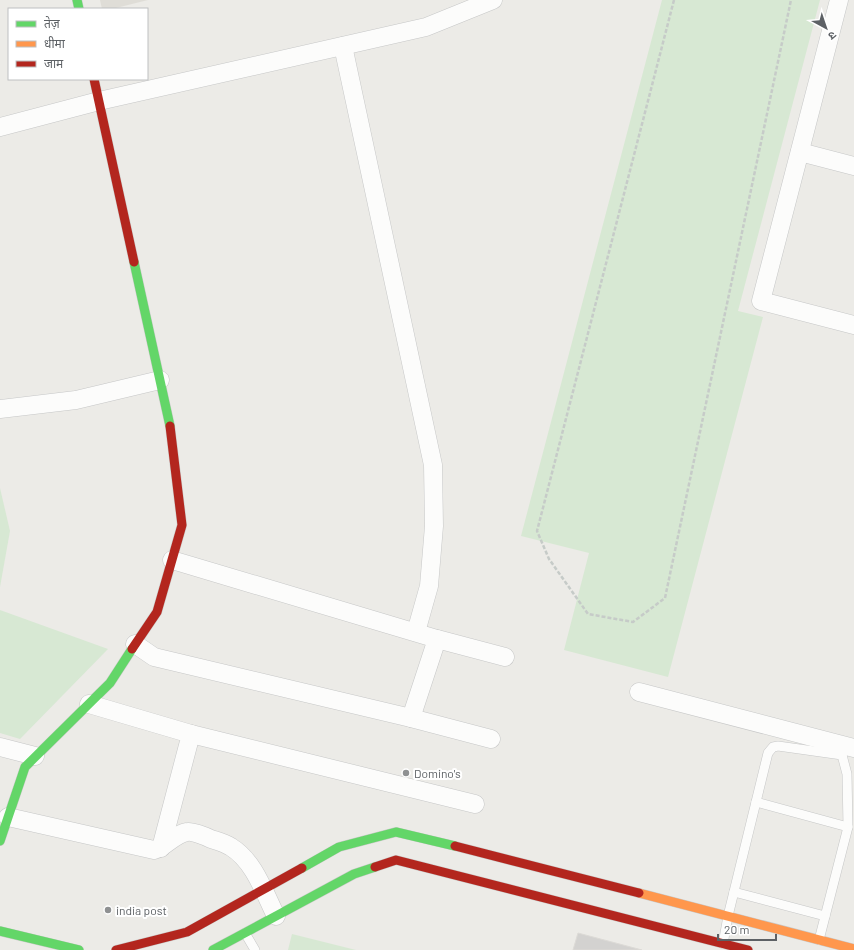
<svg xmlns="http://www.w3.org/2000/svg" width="854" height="950" font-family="Barlow,'Noto Sans Devanagari',sans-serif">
<rect width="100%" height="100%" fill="#ecebe7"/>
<path fill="#dfddd7" d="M100,0H148L112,9H102Z"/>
<g fill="#d7e8d3">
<path d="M662,0H820L738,311L763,317L668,677L564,650L589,553L521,536Z"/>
<path d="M0,488L10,531L0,587Z"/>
<path d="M0,610L108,649L20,739L0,733Z"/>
<path d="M292,934L356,950H288Z"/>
</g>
<path fill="#d3d2d0" stroke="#dcdad6" d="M578,933L642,950H573Z"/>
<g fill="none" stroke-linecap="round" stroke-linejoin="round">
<g stroke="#c6c7c7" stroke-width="10">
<g id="lane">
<path d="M756,802L848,827"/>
<path d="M734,892L825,916"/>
<path d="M245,933L255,950"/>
<path d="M819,940L848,827L847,774L842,755"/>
<path d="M723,944L728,916L768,753L773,747L778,746L842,755L846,746"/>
</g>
</g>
<g stroke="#c6c7c7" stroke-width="19">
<g id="street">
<path d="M839,0L761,301L854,325"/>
<path d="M343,46L433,465L434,526L429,586L416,632"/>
<path d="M0,127L99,101L426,27L493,0"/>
<path d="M800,152L854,166"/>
<path d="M0,409L76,400L160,380"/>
<path d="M172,560L437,639L505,657"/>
<path d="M135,644L154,657L411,718L491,739"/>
<path d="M639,692L854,748"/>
<path d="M89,704L191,734L161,848"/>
<path d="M411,718L437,639"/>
<path d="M191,734L475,804"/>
<path d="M0,747L35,756"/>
<path d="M8,817L154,850C166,847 174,834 187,832C192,831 205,836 211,839C217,841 225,843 231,847C254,861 264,892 276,916"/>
</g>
</g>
<g stroke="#c9c9c8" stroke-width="10">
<g id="fast">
<path d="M77,0L79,9"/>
<path d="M134,262L170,426"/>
<path d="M0,841L25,767L110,683L132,649"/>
<path d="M302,868L339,847L396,832L455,846"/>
<path d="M0,931L79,950"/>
<path d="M213,950L354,874L375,867"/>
</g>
</g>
<g stroke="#c9c9c8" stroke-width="10">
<path id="slow" d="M639,893L854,949"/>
</g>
<g stroke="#c9c9c8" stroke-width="10">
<g id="jam">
<path d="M94,79L134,262"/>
<path d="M132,649L157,612L182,525L170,426"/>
<path d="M455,846L639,893"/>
<path d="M375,867L396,860L748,950"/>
<path d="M116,950L187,932L302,868"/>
</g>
</g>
<path stroke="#c6cbc8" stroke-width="2.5" stroke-dasharray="4 2" stroke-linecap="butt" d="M674,0L537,531L549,559L588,614L633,622L665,598L791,0"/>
<use href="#lane" stroke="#fcfcfb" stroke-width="9"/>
<use href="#street" stroke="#fcfcfb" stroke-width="18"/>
<use href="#fast" stroke="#63d668" stroke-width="9"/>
<use href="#slow" stroke="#ff974d" stroke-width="9"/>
<use href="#jam" stroke="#b3261e" stroke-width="9"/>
</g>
<g fill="#8f9192" stroke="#fff" stroke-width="1.5">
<circle cx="406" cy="773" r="4"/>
<circle cx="108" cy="910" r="4"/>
</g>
<g text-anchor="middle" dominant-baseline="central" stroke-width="4" stroke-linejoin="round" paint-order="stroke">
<g font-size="12" fill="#5d6165" stroke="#fff" text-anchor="start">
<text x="414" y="773">Domino's</text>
<text x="116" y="910">india post</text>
</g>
</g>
<rect x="8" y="8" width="140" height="72" fill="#ffffff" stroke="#bec0c1"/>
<rect x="16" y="21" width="20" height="6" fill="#63d668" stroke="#bec0c1"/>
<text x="44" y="28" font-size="12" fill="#5d6165">तेज़</text>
<rect x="16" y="41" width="20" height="6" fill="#ff974d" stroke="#bec0c1"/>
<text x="44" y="48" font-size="12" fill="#5d6165">धीमा</text>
<rect x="16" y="61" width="20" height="6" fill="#b3261e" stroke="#bec0c1"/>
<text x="44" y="68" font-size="12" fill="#5d6165">जाम</text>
<g transform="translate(826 28) rotate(140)" stroke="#ffffff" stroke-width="3" paint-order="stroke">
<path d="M0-3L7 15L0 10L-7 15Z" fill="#5d6165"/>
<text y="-6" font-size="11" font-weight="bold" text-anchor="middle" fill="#5d6165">उ</text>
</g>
<path d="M718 934v6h58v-6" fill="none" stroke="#5d6165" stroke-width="2"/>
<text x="724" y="934" font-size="12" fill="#5d6165" stroke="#ffffff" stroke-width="3" paint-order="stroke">20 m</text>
</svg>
